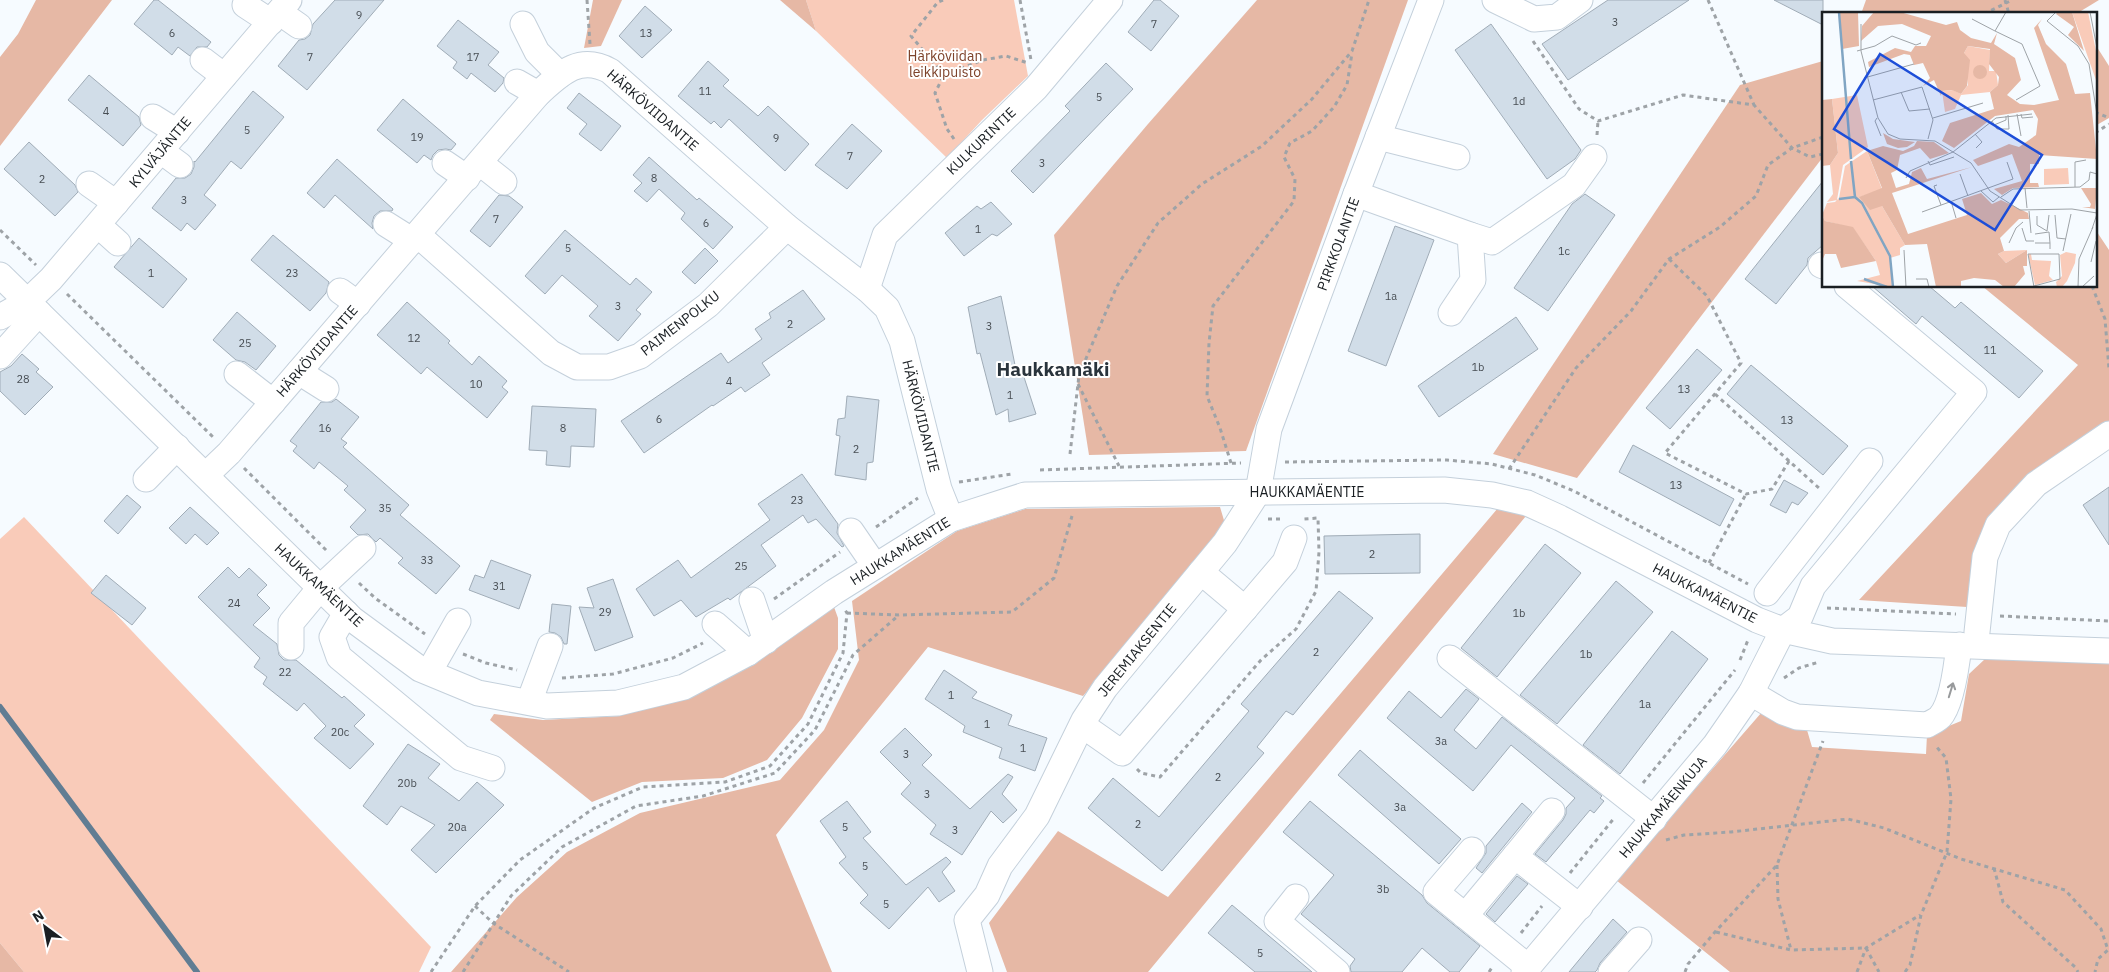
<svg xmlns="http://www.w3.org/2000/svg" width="2109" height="972" font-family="'IBM Plex Sans',sans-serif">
<rect width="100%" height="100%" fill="#f6fbff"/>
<g fill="#f9cbb9">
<path d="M806,0H1014L1028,76L982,120L947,158L816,31Z"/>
<path d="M24,517L431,947L419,972H200L0,705V539Z"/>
<path d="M0,709L196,972H24L0,943Z"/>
</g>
<g fill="#e6b8a5">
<path d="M36,0H112L0,146V57L18,34Z"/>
<path d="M593,0H622L601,46L584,48Z"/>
<path d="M780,0H806L816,31Z"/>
<path d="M1257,0H1408L1246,451L1089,455L1054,235L1148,124Z"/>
<path d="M1866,0H2099L2076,14H1861Z"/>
<path d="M2095,44L2109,66V118L2095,126Z"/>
<path d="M1823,61V157L1577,478L1493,454L1740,85Z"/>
<path d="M2095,229L2109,250V425L1978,555L1967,607L1859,600L2078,365L1982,286H2095Z"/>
<path d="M1220,507L1226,527L1083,696L928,647L776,835L832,972H451L517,897L567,852L640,813L780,780L824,730L859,660L852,601L957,531L1025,509Z"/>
<path d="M1498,508L1526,516L1148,972H1007L989,923L1058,831L1168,897Z"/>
<path d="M834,607L838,618V649L802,718L767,760L723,778L642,782L592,802L490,720L494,714L543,720L619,716L688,695L772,651Z"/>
<path d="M1985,659L2109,663V972H1730L1616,880L1762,712L1807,730L1812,747L1926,754L1927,735L1961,721L1969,674Z"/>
<path d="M0,943L24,972H0Z"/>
</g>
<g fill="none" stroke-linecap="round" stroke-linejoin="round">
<path stroke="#617d93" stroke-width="6" d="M0,707L197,972"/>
</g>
<g fill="#d1dde8" stroke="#a0acb7">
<path d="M154,0H158L211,42L207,47H197L190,56L178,47L172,55L134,24Z"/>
<path d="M335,0H384L307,90L278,66L299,40L305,39L310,35L313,24Z"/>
<path d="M1154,0H1160L1179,16L1151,51L1128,32Z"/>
<path d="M1608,0H1689L1568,80L1542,44Z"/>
<path d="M1774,0H1823V25Z"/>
<path d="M645,6L672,30L642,58L619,36Z"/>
<path d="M458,20L499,52L488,65L504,78L503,83L495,92L471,73L467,79L453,68L457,62L437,46Z"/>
<path d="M1491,24L1581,150L1575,159L1547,179L1455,50Z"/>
<path d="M708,61L729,80L723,86L758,116L768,106L809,144L785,171L729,119L721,128L714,121L711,124L678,96Z"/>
<path d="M1106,63L1133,89L1033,193L1011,171L1070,111L1065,106Z"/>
<path d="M89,75L139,117L141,125L123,146L68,100Z"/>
<path d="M253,91L284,117L241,169L231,161L204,195L216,205L195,230L187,223L181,231L152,208L176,178H185L191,174L194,167V161L195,162Z"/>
<path d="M579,93L621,126L601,151L579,134L587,124L567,108Z"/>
<path d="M403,99L456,144L451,150L446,149L438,150L433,155L431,160L424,155L417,163L377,130Z"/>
<path d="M852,124L882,151L847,189L815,165Z"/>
<path d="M29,142L75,185L78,192L55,216L4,169Z"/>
<path d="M649,157L697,200L699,198L733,227L713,249L681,219L685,213L659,189L647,202L634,191L642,183L633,175Z"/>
<path d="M337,159L393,209L392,211H380L374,216L372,223L373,229L335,195L324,208L307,193Z"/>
<path d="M1823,181V245L1808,258L1807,265L1776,304L1745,279Z"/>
<path d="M1585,194L1615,215L1548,311L1514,288L1572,204Z"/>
<path d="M499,195L509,196L523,207L490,247L470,231Z"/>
<path d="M991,202L1012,224L997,236L992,234L964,256L945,233L977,206L981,209Z"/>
<path d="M1395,226L1434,240L1386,366L1348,351Z"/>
<path d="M565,230L630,285L636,278L652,292L636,310L641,314L618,341L589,316L598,306L562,275L545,294L525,276Z"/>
<path d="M273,235L329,282L326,293L310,311L251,260Z"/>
<path d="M139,238L187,279L163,308L114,267Z"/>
<path d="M705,248L718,261L695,284L682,272Z"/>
<path d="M1872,286H1929L1955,308L1961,302L2043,371L2019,398L1922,316L1916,324Z"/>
<path d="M803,290L825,319L762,363L770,375L745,392L741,387L713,406L712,405L644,453L621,421L721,353L728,363L762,339L755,329L771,318L769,313Z"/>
<path d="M1001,296L1016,370L1021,368L1036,414L1009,422L1008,409L996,415L980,353L977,354L968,307Z"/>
<path d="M407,302L450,341L448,343L472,365L479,356L507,381L502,387L508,392L487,418L427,367L421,374L377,335Z"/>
<path d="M237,312L276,346L256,370L245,362L236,360L213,340Z"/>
<path d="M1516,317L1538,349L1439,417L1418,386Z"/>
<path d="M1697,349L1722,370L1670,429L1646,408Z"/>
<path d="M22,354L39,369L36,372L53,387L25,415L0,391V372L11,366Z"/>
<path d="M1751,365L1848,446L1823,475L1727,394Z"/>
<path d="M847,396L879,400L873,462L867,463L866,480L835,475L840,436L836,435L838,419L845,418Z"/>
<path d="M336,399L359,417L341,439L347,443L343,447L409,505L400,515L460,566L436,594L398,563L403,558L380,538L376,542L368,534L358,535L350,527L366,510L344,490L348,486L319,462L314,469L293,451L297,446L290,441L321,402H332Z"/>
<path d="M532,406L596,409L594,447L571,446L570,467L546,465L547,451L529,450Z"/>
<path d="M1633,445L1734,499L1720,526L1619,472Z"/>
<path d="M802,474L838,524L837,533L844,546L842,547L816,519L808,523L803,515L761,545L776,566L730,600L728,598L696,617L681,600L654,616L636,589L678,560L691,578L770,520L758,504Z"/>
<path d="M1784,480L1808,493L1798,505L1792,502L1786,513L1770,505Z"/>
<path d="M2109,487V545L2083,505Z"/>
<path d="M127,495L141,507L118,534L104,521Z"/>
<path d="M190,507L219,533L207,545L195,534L186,544L169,528Z"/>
<path d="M1420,534V573L1325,574L1324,536Z"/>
<path d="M1545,544L1581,573L1497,677L1461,648Z"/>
<path d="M491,560L531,575L519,609L469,590L475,575L484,578Z"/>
<path d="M228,567L239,578L249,568L267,585L257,595L270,608L253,625L277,644L279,655L284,660H296L342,698L344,696L365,715L354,726L374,744L350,769L314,738L326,726L304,703L297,711L263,684L267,677L254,667L260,658L198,597Z"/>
<path d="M106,575L146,608L132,625L91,593Z"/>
<path d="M613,579L633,637L595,651L579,607L594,608L587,588Z"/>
<path d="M1616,581L1653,612L1557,724L1520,695Z"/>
<path d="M1339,591L1373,618L1293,715L1286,711L1257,747L1264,753L1162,871L1088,808L1113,778L1159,817L1249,711L1241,704Z"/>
<path d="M552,604L571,606L567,644H564L561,637L555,633L549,632Z"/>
<path d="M1672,631L1708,659L1620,774L1583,745Z"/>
<path d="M944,670L977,692L972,698L1012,715L1008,725L1047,738L1035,771L999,758L1002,748L963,732L965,726L925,699Z"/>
<path d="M1466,689L1479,699L1454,730L1476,749L1502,717L1602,796L1600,798L1604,801L1594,813L1590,810L1546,862L1535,854L1563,820L1566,814V808L1575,798L1511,745L1473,791L1387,718L1409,691L1441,718Z"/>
<path d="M905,728L932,755L922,765L970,809L1008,774L1013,777L1002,794L1017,810L1003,823L991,811L962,855L930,834L936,825L901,794L911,783L880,752Z"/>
<path d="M408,744L440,764L428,778L459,801L477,782L504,805L436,873L411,850L435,825L401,806L387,825L363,806Z"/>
<path d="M1360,750L1461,839L1439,864L1338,775Z"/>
<path d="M847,801L871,832L863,838L906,885L946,857L951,862L942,872L955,891L939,902L928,887L889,929L860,903L868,895L839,863L846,857L820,821Z"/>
<path d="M1310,801L1422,895L1427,903L1480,946L1459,972H1450L1422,948L1402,972H1351L1350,966L1355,959L1301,914L1334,875L1283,832Z"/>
<path d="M1522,803L1532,812L1482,873L1476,868L1486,853V846Z"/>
<path d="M1517,876L1528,884L1495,922L1486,914Z"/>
<path d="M1232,905L1312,972H1255L1208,933Z"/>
<path d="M1613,919L1627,932L1600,963L1597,970L1595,972H1569Z"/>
</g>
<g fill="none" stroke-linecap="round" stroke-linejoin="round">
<g stroke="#c4d0db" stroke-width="27">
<g id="minor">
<path d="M1495,0L1534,19L1557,17L1580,0"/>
<path d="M245,5L271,22"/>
<path d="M279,12L299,26"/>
<path d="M523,24L537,52L560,75"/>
<path d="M203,60L224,76"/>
<path d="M517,82L538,94"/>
<path d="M153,117L177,132"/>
<path d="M1378,137L1457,157"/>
<path d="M161,151L180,165"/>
<path d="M445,163L467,178"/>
<path d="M480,163L504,182"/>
<path d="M89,184L116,203"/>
<path d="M1356,194L1470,235L1473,280L1451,313"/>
<path d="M386,224L413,241"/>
<path d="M98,225L118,243"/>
<path d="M418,235L551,353L577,367H609L640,356L708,305L787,227"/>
<path d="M1470,235L1492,242L1574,185L1594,157"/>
<path d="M1821,265L1823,266"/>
<path d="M0,275L352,619L420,669L478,693L547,706L618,703L684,687L748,653L834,592L951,519L1025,495L1444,490L1492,495L1527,503L1560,518L1757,620L1783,630L1832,641L2109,651"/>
<path d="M867,289L885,235L1036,88L1110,0"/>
<path d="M340,291L358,304"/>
<path d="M0,317L27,302L51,279L289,0"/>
<path d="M0,356L39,313"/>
<path d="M299,372L326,389"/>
<path d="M237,374L273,402"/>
<path d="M206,475L229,453L538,94C560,74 579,54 610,71L787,227L867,289L887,308L902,341L939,489L951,519"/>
<path d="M146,479L177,447"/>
<path d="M851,531L875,566"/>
<path d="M1201,572L1245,609"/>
<path d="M1767,593L1870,461"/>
<path d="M752,600L766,641"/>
<path d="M346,613L332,637L339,657L461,758L492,768"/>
<path d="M715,624L748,653"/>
<path d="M1977,632L1985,557L1998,525L2036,484L2109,434"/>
<path d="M291,647V623L320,588L363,548"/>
<path d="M1450,658L1654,819"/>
<path d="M429,672L458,621"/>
<path d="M1751,693L1783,712L1797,717L1927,725C1931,723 1937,720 1940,717C1952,704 1957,663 1959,645"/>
<path d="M529,702L550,646"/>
<path d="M1082,725L1122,753L1285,562L1294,538"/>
<path d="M1552,811L1515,856L1580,907"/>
<path d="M1472,850L1436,892L1528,967"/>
<path d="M1296,897L1277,921L1337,972"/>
<path d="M1465,916L1515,856"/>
<path d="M980,972L967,920L987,895L1000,866L1037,816L1084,720L1105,688L1225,543L1258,492L1269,429L1356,194L1431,0"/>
<path d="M1524,972L1715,745L1751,693L1783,630L1800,617L1813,586L1974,392L1847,286"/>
<path d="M1611,972L1639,940"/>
</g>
</g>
<g stroke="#9ea3a7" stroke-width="3" stroke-dasharray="4 4" stroke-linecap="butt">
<path d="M587,0L590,44"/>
<path d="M943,0L938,2L911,36L944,75"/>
<path d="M1020,0L1031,60"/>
<path d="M1708,0L1754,105"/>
<path d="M2005,0L2009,14"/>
<path d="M1984,14L2012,0"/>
<path d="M1533,41L1579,109L1598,121L1683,95L1754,105L1792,148L1810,157L1823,154"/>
<path d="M2095,112L2109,118"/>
<path d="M2095,133L2109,124"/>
<path d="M1597,135L1598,121"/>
<path d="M954,139L947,129L935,93L944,75L983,60L1006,56L1028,63"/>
<path d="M0,230L36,265"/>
<path d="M1669,259L1707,296L1741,363L1665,453L1746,494L1772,489L1789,461"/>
<path d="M2092,286L2105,319L2109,369"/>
<path d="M67,294L213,437"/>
<path d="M1078,384L1119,466"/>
<path d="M1715,394L1820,489"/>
<path d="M1070,454L1079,375L1117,286L1158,223L1202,184L1262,146L1312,99L1352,51L1369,0"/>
<path d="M1285,462L1447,460L1492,464L1535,475L1574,491L1748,584"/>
<path d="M1231,463L1220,428L1207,396L1209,343L1213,306L1294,201L1295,179L1284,157L1290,143L1312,131L1334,107L1347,85L1352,53"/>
<path d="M244,468L328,552"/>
<path d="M1509,469L1576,368L1631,311L1669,259L1720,227L1756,196L1768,165L1792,148L1823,137"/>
<path d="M1040,470L1241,463"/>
<path d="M959,482L1012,474"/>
<path d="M1268,519H1283"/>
<path d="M876,527L918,498"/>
<path d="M1709,563L1746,494"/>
<path d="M359,583L375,598L425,634"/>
<path d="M774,599L840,552"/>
<path d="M1827,608L1956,614"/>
<path d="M847,613L899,615L1012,612L1054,578L1072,516"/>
<path d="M2000,616L2109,621"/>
<path d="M463,654L486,663L517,670"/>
<path d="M1740,660L1748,640"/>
<path d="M562,678L613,674L673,658L703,643"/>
<path d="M1784,678L1799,668L1819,662"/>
<path d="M1137,769L1141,773L1160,777L1261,660L1296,629L1316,591L1319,552L1318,518L1304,519"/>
<path d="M1643,783L1735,670"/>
<path d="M1666,840L1684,835L1731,832L1848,819L1884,828L1961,859L2065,890L2101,929L2108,950L2098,959L2095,972"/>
<path d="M1777,865L1778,899L1791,950"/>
<path d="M1994,868L2003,902L2075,967L2078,972"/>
<path d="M1570,873L1615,817"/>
<path d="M475,906L493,923L569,972"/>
<path d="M1716,932L1791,950L1866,948L1879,972"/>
<path d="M1521,933L1542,906"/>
<path d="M431,972L475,906L520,860L594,808L643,787L725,782L770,766L808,724L843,653L847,613L845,610"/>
<path d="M463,972L511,896L562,847L636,806L703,796L775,773L815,730L853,655L899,615"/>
<path d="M1489,972L1493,966"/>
<path d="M1685,972L1688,964L1715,932L1777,865L1823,741"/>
<path d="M1857,972L1866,948L1920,915"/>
<path d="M1905,972L1910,965L1921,915L1947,852L1951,799L1946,758L1935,745"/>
</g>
<use href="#minor" stroke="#fff" stroke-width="25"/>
</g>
<defs><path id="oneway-shaft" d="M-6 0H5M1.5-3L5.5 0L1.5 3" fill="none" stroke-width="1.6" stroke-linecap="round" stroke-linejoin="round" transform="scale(1.25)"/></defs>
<use stroke="#989a9c" href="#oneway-shaft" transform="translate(1951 690) rotate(-73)"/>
<g text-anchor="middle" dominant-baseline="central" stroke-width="4" stroke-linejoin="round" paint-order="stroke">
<g font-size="11" fill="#484e54">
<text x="359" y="15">9</text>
<text x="1615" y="22">3</text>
<text x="1154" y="24">7</text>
<text x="172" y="33">6</text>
<text x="646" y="33">13</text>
<text x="310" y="57">7</text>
<text x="473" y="57">17</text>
<text x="705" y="91">11</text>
<text x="1099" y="97">5</text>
<text x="1519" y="101">1d</text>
<text x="106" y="111">4</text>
<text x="247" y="130">5</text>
<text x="417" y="137">19</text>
<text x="776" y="138">9</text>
<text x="850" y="156">7</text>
<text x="1042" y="163">3</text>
<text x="654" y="178">8</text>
<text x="42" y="179">2</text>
<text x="184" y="200">3</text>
<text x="496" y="219">7</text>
<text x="706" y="223">6</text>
<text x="978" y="229">1</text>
<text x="568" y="248">5</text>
<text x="1564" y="251">1c</text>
<text x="151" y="273">1</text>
<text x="292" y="273">23</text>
<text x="1391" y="296">1a</text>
<text x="618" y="306">3</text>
<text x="790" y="324">2</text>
<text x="989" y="326">3</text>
<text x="414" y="338">12</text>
<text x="245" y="343">25</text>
<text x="1990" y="350">11</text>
<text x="1478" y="367">1b</text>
<text x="23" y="379">28</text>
<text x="729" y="381">4</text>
<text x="476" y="384">10</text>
<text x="1684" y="389">13</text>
<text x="1010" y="395">1</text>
<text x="659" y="419">6</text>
<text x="1787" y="420">13</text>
<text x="325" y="428">16</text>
<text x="563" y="428">8</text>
<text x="856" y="449">2</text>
<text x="1676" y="485">13</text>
<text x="797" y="500">23</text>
<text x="385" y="508">35</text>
<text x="1372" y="554">2</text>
<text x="427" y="560">33</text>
<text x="741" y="566">25</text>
<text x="499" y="586">31</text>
<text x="234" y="603">24</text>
<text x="605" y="612">29</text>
<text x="1519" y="613">1b</text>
<text x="1316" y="652">2</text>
<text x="1586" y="654">1b</text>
<text x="285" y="672">22</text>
<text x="951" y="695">1</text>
<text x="1645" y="704">1a</text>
<text x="987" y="724">1</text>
<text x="340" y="732">20c</text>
<text x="1441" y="741">3a</text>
<text x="1023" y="748">1</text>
<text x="906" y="754">3</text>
<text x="1218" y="777">2</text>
<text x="407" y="783">20b</text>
<text x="927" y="794">3</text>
<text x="1400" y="807">3a</text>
<text x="1138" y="824">2</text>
<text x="457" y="827">20a</text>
<text x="845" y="827">5</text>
<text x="955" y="830">3</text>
<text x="865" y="866">5</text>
<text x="1383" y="889">3b</text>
<text x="886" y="904">5</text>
<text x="1260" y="953">5</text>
</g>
<g font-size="14" fill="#7d422a" stroke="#fff">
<text x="945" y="56">Härköviidan<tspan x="945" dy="16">leikkipuisto</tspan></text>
</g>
<g font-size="14" fill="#1a1f23" stroke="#fff">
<text transform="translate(653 110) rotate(41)">HÄRKÖVIIDANTIE</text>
<text transform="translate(981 141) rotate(-44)">KULKURINTIE</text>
<text transform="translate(160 152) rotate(-50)">KYLVÄJÄNTIE</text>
<text transform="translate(1338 244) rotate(-70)">PIRKKOLANTIE</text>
<text transform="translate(680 323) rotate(-38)">PAIMENPOLKU</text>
<text transform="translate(317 351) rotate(-49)">HÄRKÖVIIDANTIE</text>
<text transform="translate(921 416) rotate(76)">HÄRKÖVIIDANTIE</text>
<text x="1307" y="492">HAUKKAMÄENTIE</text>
<text transform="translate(900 551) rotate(-32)">HAUKKAMÄENTIE</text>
<text transform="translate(319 585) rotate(43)">HAUKKAMÄENTIE</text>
<text transform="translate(1705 593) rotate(27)">HAUKKAMÄENTIE</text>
<text transform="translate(1137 650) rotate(-51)">JEREMIAKSENTIE</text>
<text transform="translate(1663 807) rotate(-50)">HAUKKAMÄENKUJA</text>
</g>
<g font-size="19" font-weight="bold" fill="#2a343c" stroke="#fff">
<text x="1053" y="369">Haukkamäki</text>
</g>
</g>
<g transform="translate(1822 12)">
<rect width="275" height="275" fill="#f6fbff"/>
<path d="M250,0H266L275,44V71ZM146,34L168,38L167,59H174L176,73L168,80L139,83L133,97L123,100L120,79L131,78L139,82L146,73L142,41ZM35,83L46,135L21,153L15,188L5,190L11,182L8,153L16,141L10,87ZM45,139L60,177L38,185L60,194L83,233L78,236V243L68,246L70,275L35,269L58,263L54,249L31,216L3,209L0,203L5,191L13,190L17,186L23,154ZM246,156L247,172L222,173V157ZM205,238L184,251L176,242L182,239ZM244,240L254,242L253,251L245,269L240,275H235L234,270L240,264L238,243ZM206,242H209L210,248L229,249L227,264L231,268L213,273Z" fill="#f9cbb9"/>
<path d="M17,0H36L37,34L20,37ZM52,0H78L124,13L135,10L138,18L149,26L169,31L175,21L172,32L193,46L199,68L185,83L198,92L212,93L237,88L212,16L220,7L216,13L224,32L244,52L253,82L268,81L275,147L217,143V152H208V171H216L217,175L191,176L180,183L172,177L200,169L190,142L156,154L151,148L187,132L197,135L214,123L216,107L211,98L173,104L132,136L120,129L128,111L172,97L168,80L176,73L177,65L167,52L168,37L146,34L142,41L148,48L145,74L139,82L130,78L120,79L119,84L112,68L101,74L108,66L101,51L92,53L88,43L82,42L47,55L46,50L73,36L89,40L93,34H104L109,24L80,12L56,14L39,29L40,14ZM236,0H250L262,39L246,23L252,15L234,2ZM151 60a7 7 0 1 1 14 0a7 7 0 1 1-14 0ZM10,87L16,141L8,153L0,154V88ZM61,121L71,127L93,130L85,135L76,136L65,132ZM95,129L112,130L127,141L108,147L98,136L78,143L75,158L69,161L74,176L87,172L90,160L99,156L105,167L150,155L70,181L86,222L145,203L140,187L159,181L170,192L179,188L206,201L207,207H197L178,226L182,239L176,242L184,251L205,238V254H201L203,262L192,275H182L173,268L152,266L139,269V274L114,275L105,232L83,233L60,194L48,198L37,185L60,176L45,139L61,134L81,139L92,134ZM259,176H275L273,197L260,195H268L269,192ZM0,203L3,209L31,215L54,249L19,256L14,242H3L0,249Z" fill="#e6b8a5"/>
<path fill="none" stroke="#80a5c3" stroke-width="2.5" d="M17,0L29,147M29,149L33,185L40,191L68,244L71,275M17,187L33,185M42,267L65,275"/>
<path fill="none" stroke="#9ea3a7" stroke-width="1" d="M107,0H130M184,0L173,19L200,32L218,74L194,88M234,0L225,9L256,34L267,52L275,103M268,0L275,36M150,7L173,19M39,12V39L56,106L66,122L78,127L113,129L149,151L168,179L198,198L250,197L275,201M35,39L53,34L70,24L94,33L99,31M42,66L92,52M79,80L87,99L108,97M51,88L100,75L111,108L106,127M195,102L199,124M199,102L200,106L211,105M55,106L53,109L59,124M111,106L161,91M170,109L175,117H187L186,103M172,113L184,108V104M153,122L160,130L154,136M106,149L108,153L132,145M138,162L146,184M84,166L88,159L131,140L174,106L210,102M115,173L112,174L119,193M253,175V150L264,148M203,176L205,196M159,179L171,190L177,185M179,185L191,177L258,175L267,168L268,160L275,162M129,189L134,206M207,199L209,221M100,200L191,167L185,150M233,203L235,226L244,227M215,204V213L225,219L227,203M200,216L204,229H212M270,217L275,202M213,222L227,220L228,231M187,231L194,216L201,210M213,231H228V237M82,238L84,275M241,239L249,202M269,250L274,229M94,267H105L107,275M212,275L206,242H237L238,267L212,274M256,275L257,247L271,215M260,275L272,264"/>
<path fill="#1d4ed8" fill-opacity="0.15" stroke="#1d4ed8" stroke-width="2.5" d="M58,42L220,143L173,218L12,117Z"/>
<rect width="275" height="275" fill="none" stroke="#1a1f23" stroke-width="2.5"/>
</g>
<g transform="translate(45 927) rotate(328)" stroke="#ffffff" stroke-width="4" paint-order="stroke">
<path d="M0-4L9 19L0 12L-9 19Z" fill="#1a1f23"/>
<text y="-8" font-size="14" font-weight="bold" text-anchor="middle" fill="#1a1f23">N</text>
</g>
</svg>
